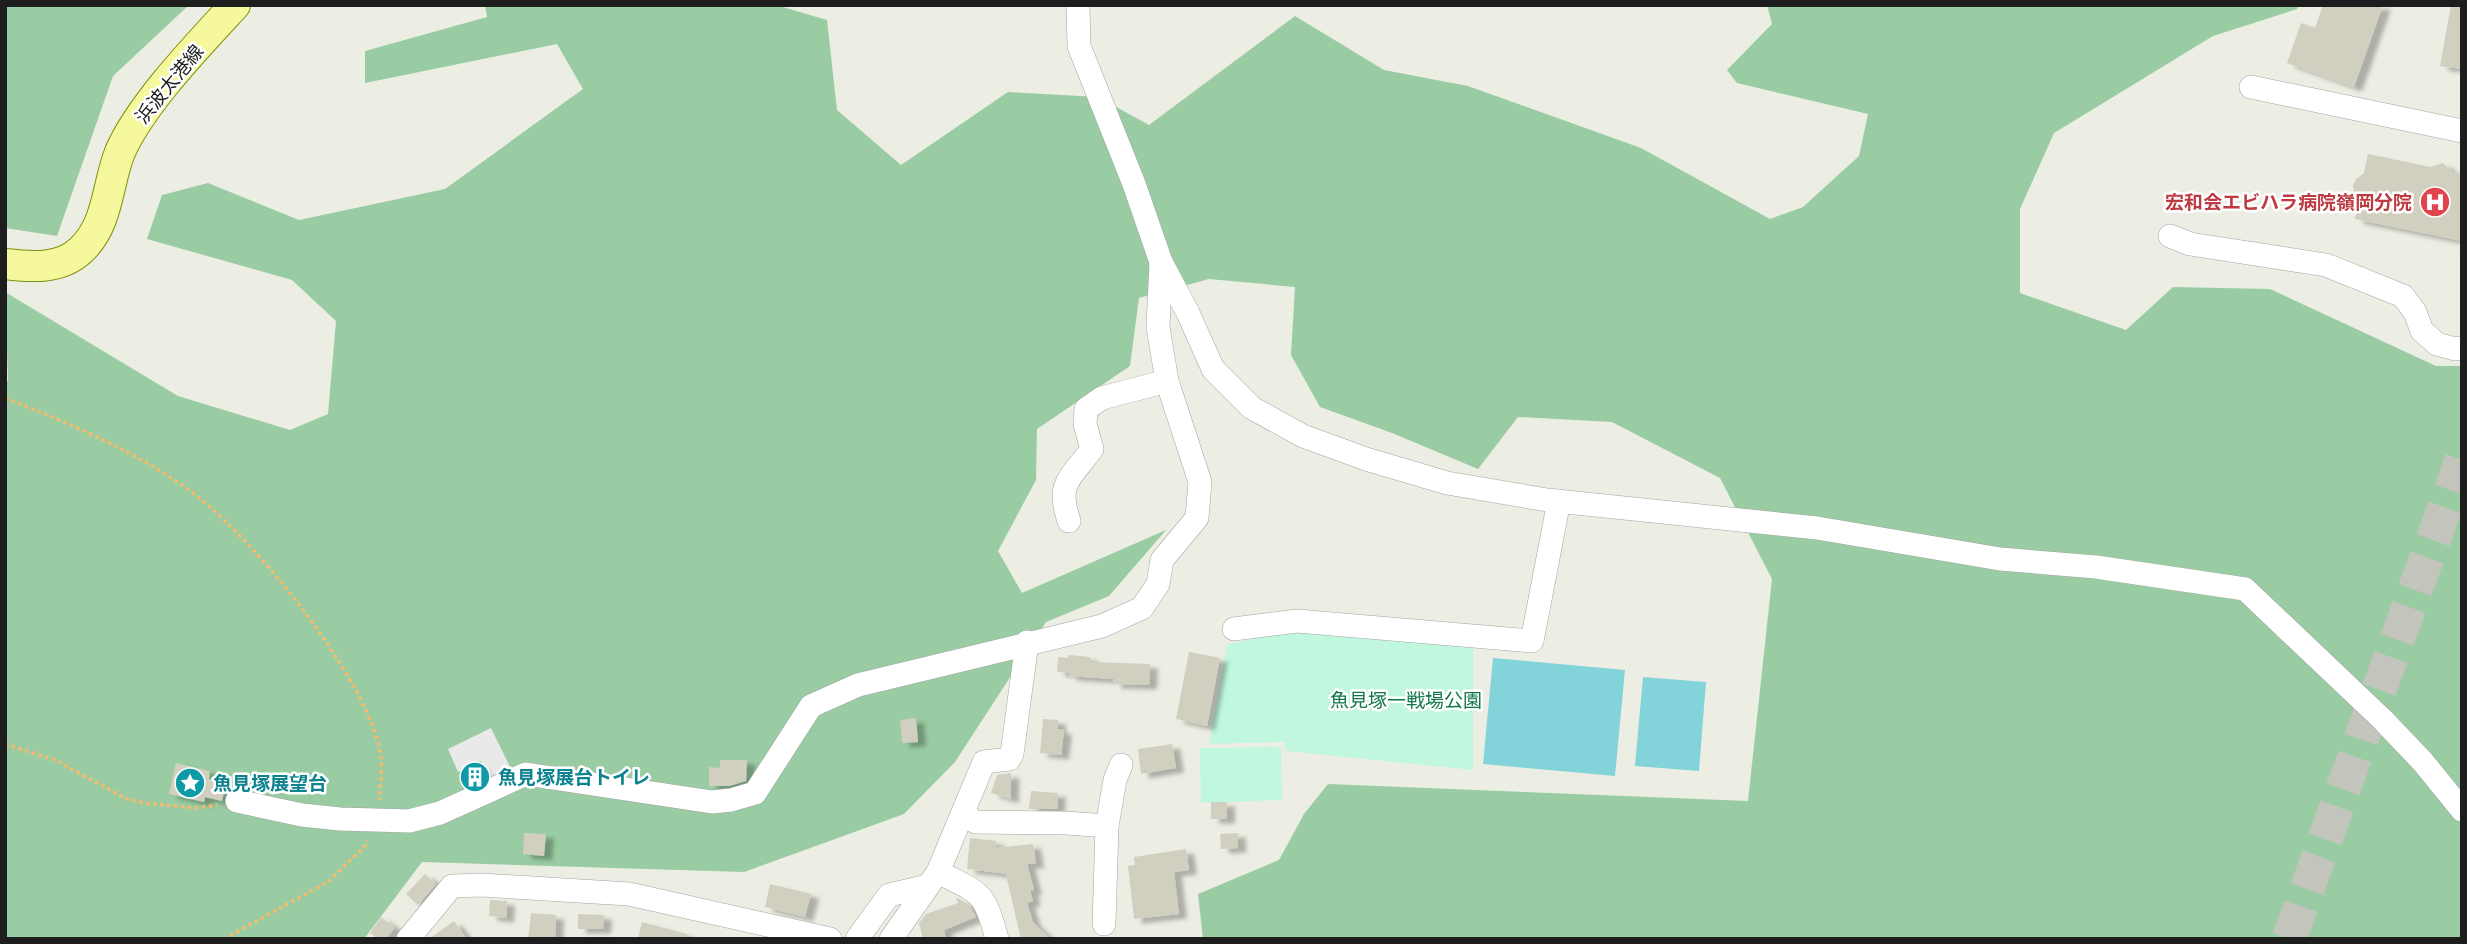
<svg xmlns="http://www.w3.org/2000/svg" width="2467" height="944" font-family="'PT Sans','Noto Sans JP',sans-serif">
<defs>
<filter id="shadow"><feDropShadow dx="8" dy="4.5" stdDeviation="2" flood-color="#0004"/></filter>
</defs>
<rect width="100%" height="100%" fill="#eceee3"/>
<g fill="#99cca2">
<path d="M5,5H189L113,76L57,236L5,228Z"/>
<path d="M485,5H776L827,20L837,110L901,165L1008,92L1098,97L1149,125L1295,16L1384,70L1468,86L1641,148L1770,219L1803,207L1859,156L1868,114L1737,83L1727,70L1772,24L1767,5H2298L2297,9L2213,36L2054,133L2020,209V293L2126,330L2173,287L2270,289L2436,366H2462V939H1203L1198,894L1279,860L1304,814L1328,784L1748,801L1772,579L1720,478L1612,422L1518,417L1478,469L1392,433L1320,407L1291,355L1295,287L1209,279L1139,298L1130,366L1037,429L1036,480L998,551L1022,593L1166,530L1109,596L1046,622L955,762L904,814L744,872L422,862L364,939H5V381H8L5,292L178,396L290,430L328,414L336,321L292,280L147,239L162,195L208,183L299,220L445,189L583,89L557,44L365,83V51L487,17Z"/>
</g>
<g fill="#c0f7de">
<path d="M1296,628L1473,642V770L1286,751L1284,742L1209,744L1227,645Z"/>
<path d="M1281,747L1282,800L1201,803L1200,748Z"/>
</g>
<g fill="#83d3db">
<path d="M1493,658L1625,670L1615,776L1483,764Z"/>
<path d="M1643,677L1706,682L1699,771L1635,766Z"/>
</g>
<path fill="#e9e9e9" d="M491,728L513,773L492,783L481,761L458,772L448,749Z"/>
<g fill="#d0cfc0" filter="url(#shadow)">
<path d="M2323,5H2383L2354,87L2287,63L2301,23L2315,28Z"/>
<path d="M2451,5H2462V69L2440,66Z"/>
<path d="M2368,154L2430,167L2443,163L2453,172L2462,173V241L2355,219L2359,199L2354,192L2353,185L2356,179L2364,173Z"/>
<path d="M1189,652L1220,658L1207,726L1176,719Z"/>
<path d="M1069,655L1090,657V662L1150,664L1149,685L1113,684L1114,679L1069,676V673L1057,672L1058,657L1068,658Z"/>
<path d="M916,718L918,742L902,743L900,720Z"/>
<path d="M1043,719L1058,720V729L1064,730L1061,755L1040,753Z"/>
<path d="M1172,744L1176,768L1141,774L1138,749Z"/>
<path d="M720,760H747L746,781L729,786H709V767L720,768Z"/>
<path d="M176,763L210,771L209,779L226,783L222,801L205,797L204,802L169,794Z"/>
<path d="M479,764L486,777L468,785L461,775Z"/>
<path d="M1011,773V799L991,793L997,775Z"/>
<path d="M1031,791L1058,793L1057,809H1029Z"/>
<rect x="1211" y="802" width="16" height="17"/>
<path d="M524,833L546,834L544,856L523,854Z"/>
<path d="M1238,833V848L1221,849L1220,834Z"/>
<path d="M970,838L996,841L995,848L1033,844L1036,864H1027L1034,890L1030,891L1033,901L1027,903L1033,922L1050,939H1021L1006,875L1009,874L967,869Z"/>
<path d="M1186,849L1189,870L1174,872L1179,914L1134,919L1128,866L1135,865L1134,857Z"/>
<path d="M425,874L436,884L418,905L406,894Z"/>
<path d="M770,884L811,894L805,917L765,907Z"/>
<path d="M956,897L969,905L976,917L944,930L946,939H923L919,923L926,914L958,903Z"/>
<path d="M490,900L507,901L506,918L489,916Z"/>
<path d="M531,913L556,915L555,939H528Z"/>
<path d="M578,914L604,915L603,929H578Z"/>
<path d="M381,917L395,927L386,939H378L370,933Z"/>
<path d="M454,921L467,939H429Z"/>
<path d="M642,922L687,934L686,939H638Z"/>
</g>
<g fill="none" stroke-linecap="round" stroke-linejoin="round">
<path stroke="#c3c4bb" stroke-width="35" stroke-dasharray="35 18" stroke-linecap="butt" d="M2289,939L2462,460"/>
<g stroke="#a4a4a4" stroke-width="24">
<g id="minor">
<path d="M1078,5L1079,46L1134,184L1161,262L1188,313L1213,369L1252,408L1303,436L1366,459L1447,483L1547,500L1817,528L2000,559L2096,567L2245,589L2382,719L2423,762L2462,810"/>
<path d="M2251,87L2462,131"/>
<path d="M2170,236L2190,244L2326,265L2403,296L2415,312L2422,331L2437,344L2455,349L2462,348"/>
<path d="M1069,521C1056,483 1070,479 1092,449L1085,424L1086,409L1102,398L1167,381"/>
<path d="M1234,629L1297,621L1532,641L1559,501"/>
<path d="M237,801L302,815L340,819L409,821L440,813L526,774L712,802L731,800L755,793L811,706L858,685L1102,626L1142,608L1158,584L1162,560L1197,518L1200,482L1167,381L1158,327L1161,262"/>
<path d="M962,815L976,822L1066,823L1107,826L1104,924"/>
<path d="M1107,826L1115,780L1121,765"/>
<path d="M938,872C981,894 984,890 997,939"/>
<path d="M408,939L452,886L481,885L629,894L830,939"/>
<path d="M857,939L889,895L928,886"/>
<path d="M891,939L938,872L984,762L1009,759L1012,754L1027,642"/>
</g>
</g>
<g stroke="#7d9105" stroke-width="32">
<path id="major" d="M5,264C31,267 60,270 81,250C109,224 107,184 120,152C141,104 199,44 235,5"/>
</g>
<g stroke="#f5bb6d" stroke-width="3.5" stroke-dasharray="3.5 3.5" stroke-linecap="butt">
<path d="M5,398C67,422 128,448 182,485C248,530 360,669 379,746C383,763 381,783 379,800"/>
<path d="M5,744L55,760L127,799L144,803L197,808L217,805"/>
<path d="M224,939L329,881L364,847L367,840"/>
</g>
<use href="#minor" stroke="#fff" stroke-width="23"/>
<use href="#major" stroke="#f5f89d" stroke-width="30"/>
</g>
<defs>
<g id="hospital-disc" transform="scale(1.575)"><circle r="9.5" fill="#e0444e" stroke="#fff"/><path d="M-5-5h3v3.5h4V-5h3V5h-3V1.5h-4V5h-3Z" fill="#fff"/></g>
<g id="building-disc" transform="scale(1.575)"><circle r="9.5" fill="#0f9aa8" stroke="#fff"/><path d="M-4-6H4V6H1V3H-1V6H-4ZM-2.5-4.3h1.7v1.8h-1.7ZM.8-4.3h1.7v1.8H.8ZM-2.5-1h1.7V.8h-1.7ZM.8-1h1.7V.8H.8Z" fill="#fff"/></g>
<g id="sight-disc" transform="scale(1.575)"><circle r="9.5" fill="#0f9aa8" stroke="#fff"/><path d="M0-6L1.8-2.2L6-1.7L2.9 1.2L3.7 5.4L0 3.3L-3.7 5.4L-2.9 1.2L-6-1.7L-1.8-2.2Z" fill="#fff"/></g>
</defs>
<g fill-rule="evenodd">
<use href="#hospital-disc" x="2435" y="202"/>
<use href="#building-disc" x="475" y="777"/>
<use href="#sight-disc" x="190" y="783"/>
</g>
<g text-anchor="middle" dominant-baseline="central" stroke-width="5" stroke-linejoin="round" paint-order="stroke">
<g font-size="19" fill="#1d1d1d" stroke="#fff">
<text transform="translate(169 84) rotate(-51)">浜波太港線</text>
</g>
<g font-size="19" font-weight="bold" fill="#be3a42" stroke="#fff" text-anchor="end">
<text x="2412" y="202">宏和会エビハラ病院嶺岡分院</text>
</g>
<g font-size="19" fill="#0f7748" stroke="#fff">
<text x="1406" y="700">魚見塚一戦場公園</text>
</g>
<g font-size="19" font-weight="bold" fill="#0d838f" stroke="#fff" text-anchor="start">
<text x="498" y="777">魚見塚展台トイレ</text>
<text x="213" y="783">魚見塚展望台</text>
</g>
</g>
<rect width="2467" height="944" fill="none" stroke="#1d1d1d" stroke-width="14"/>
</svg>
